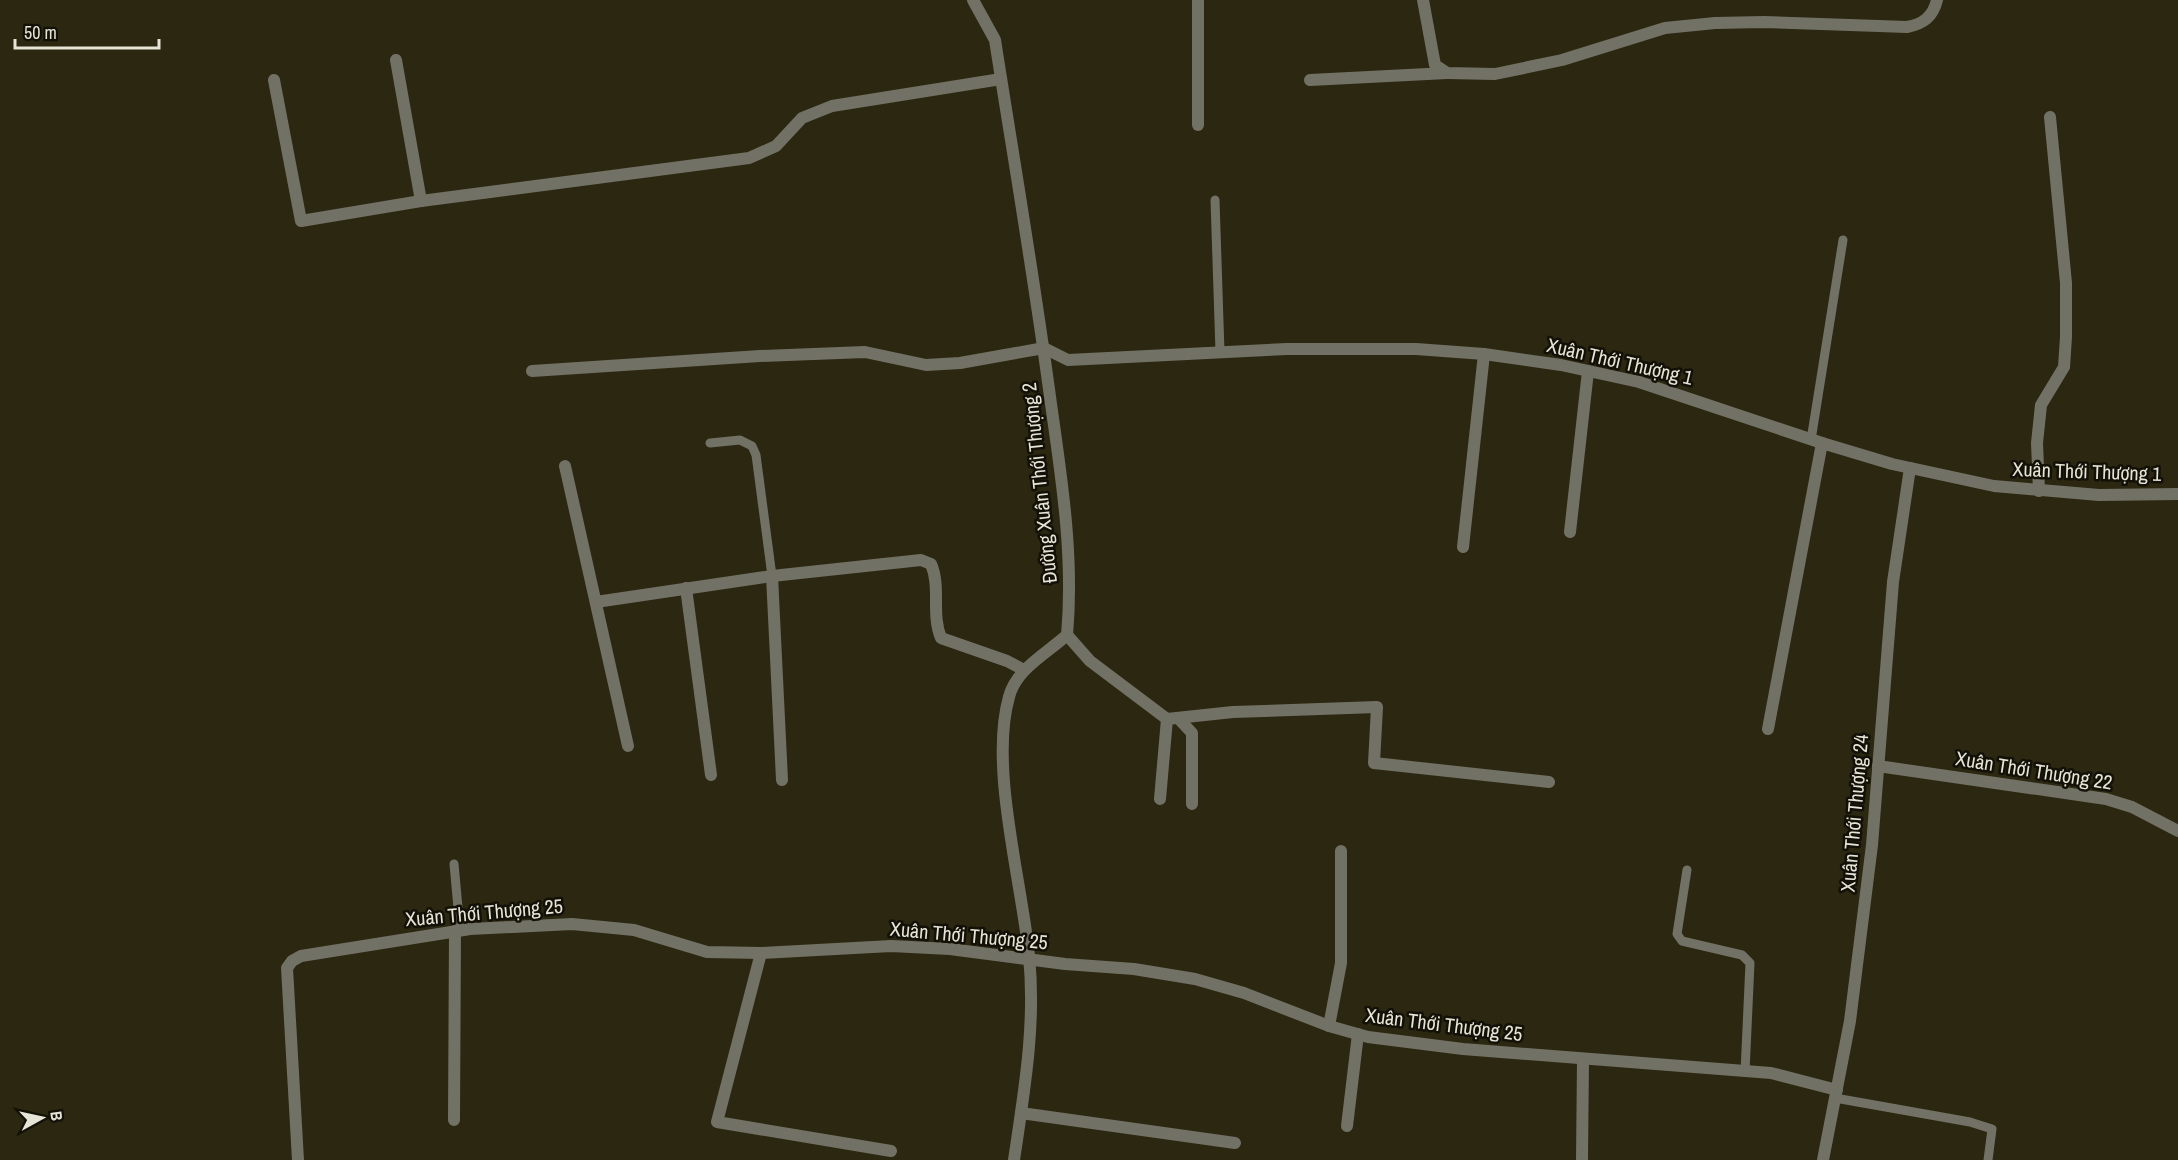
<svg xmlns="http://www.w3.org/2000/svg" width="2178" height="1160" font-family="'Archivo Narrow',sans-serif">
<rect width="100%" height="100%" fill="#2b2710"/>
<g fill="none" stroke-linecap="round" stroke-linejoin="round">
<g stroke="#727165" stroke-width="9">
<path d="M1215,200L1220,352"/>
<path d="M1811,440L1843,240"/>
<path d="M710,443L740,440L752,446L756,455L772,576"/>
<path d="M454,864L460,930"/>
<path d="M1687,870L1677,934L1682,941L1742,955L1750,963L1745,1072"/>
<path d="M1835,1098L1970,1122L1992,1129L1988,1160"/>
</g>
<g stroke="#727165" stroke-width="12">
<path d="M973,0L995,40C1014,161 1035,283 1051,404C1062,481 1074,558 1067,635C1046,654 1016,669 1009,697C989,767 1022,882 1029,956C1036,1025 1024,1092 1014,1160"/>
<path d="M1423,0L1435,65L1447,73L1495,74L1562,60L1665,28L1715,23L1764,22L1907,27C1923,24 1933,17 1937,0"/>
<path d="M396,60L421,201"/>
<path d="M274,80L301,221L421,201L749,158L776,146L802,118L832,106L1001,79"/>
<path d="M1310,80L1447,73"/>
<path d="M1198,125V0"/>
<path d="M1044,348L1068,360L1287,349H1416L1484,354L1561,365L1639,382L1822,443L1892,464L1994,486L2099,495L2178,494"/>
<path d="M532,371L760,356L865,352L926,365L960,363L1044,348"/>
<path d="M565,466L628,746"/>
<path d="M2039,491L2037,443L2041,405L2064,367L2066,337V283L2050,117"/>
<path d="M1570,532L1588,371"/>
<path d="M1463,547L1484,354"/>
<path d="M772,576L782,780"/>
<path d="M686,588L711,775"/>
<path d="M596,602L772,576L921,560L931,564C941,587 931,614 941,638L1007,661L1024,670"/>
<path d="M1067,635L1090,661L1167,719L1233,712L1377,707L1374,763L1549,782"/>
<path d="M1178,718L1192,733V804"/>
<path d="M1768,729L1822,443"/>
<path d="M1878,766L2106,799L2132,807L2178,831"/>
<path d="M1160,799L1167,719"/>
<path d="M761,953L717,1122L891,1151"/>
<path d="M1329,1026L1341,963V851"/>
<path d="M1021,1113L1235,1143"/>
<path d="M454,1120L455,931"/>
<path d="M1347,1126L1358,1034"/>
<path d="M298,1160L287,968L292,961L301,956L470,929L572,924L634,930L707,952L761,953L891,946L950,949L1065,964L1134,969L1195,979L1244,993L1329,1026L1368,1037L1463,1049L1771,1073L1837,1090"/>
<path d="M1582,1160L1583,1059"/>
<path d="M1823,1160L1850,1021L1872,845L1893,582L1910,468"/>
</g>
</g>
<g text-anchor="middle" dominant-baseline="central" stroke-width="5" stroke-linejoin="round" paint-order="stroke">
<g font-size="20" fill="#e6e4d6" stroke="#121007">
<text transform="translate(1620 361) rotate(13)">Xuân Thới Thượng 1</text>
<text transform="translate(2087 471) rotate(2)">Xuân Thới Thượng 1</text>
<text transform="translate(1039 483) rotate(-96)">Đường Xuân Thới Thượng 2</text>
<text transform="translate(2034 770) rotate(9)">Xuân Thới Thượng 22</text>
<text transform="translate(1854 813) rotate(-85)">Xuân Thới Thượng 24</text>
<text transform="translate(484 912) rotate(-5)">Xuân Thới Thượng 25</text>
<text transform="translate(969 935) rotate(5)">Xuân Thới Thượng 25</text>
<text transform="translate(1444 1024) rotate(7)">Xuân Thới Thượng 25</text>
</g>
</g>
<g transform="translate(42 1118) rotate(82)" stroke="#121007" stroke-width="4.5" paint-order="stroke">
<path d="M0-4.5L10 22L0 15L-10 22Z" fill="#e6e4d6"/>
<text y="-9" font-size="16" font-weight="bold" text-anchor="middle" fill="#e6e4d6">B</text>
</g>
<path d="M15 39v9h144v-9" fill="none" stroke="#e6e4d6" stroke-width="3"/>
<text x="24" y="39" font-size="18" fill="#e6e4d6" stroke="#121007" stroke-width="4.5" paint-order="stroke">50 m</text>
</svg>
